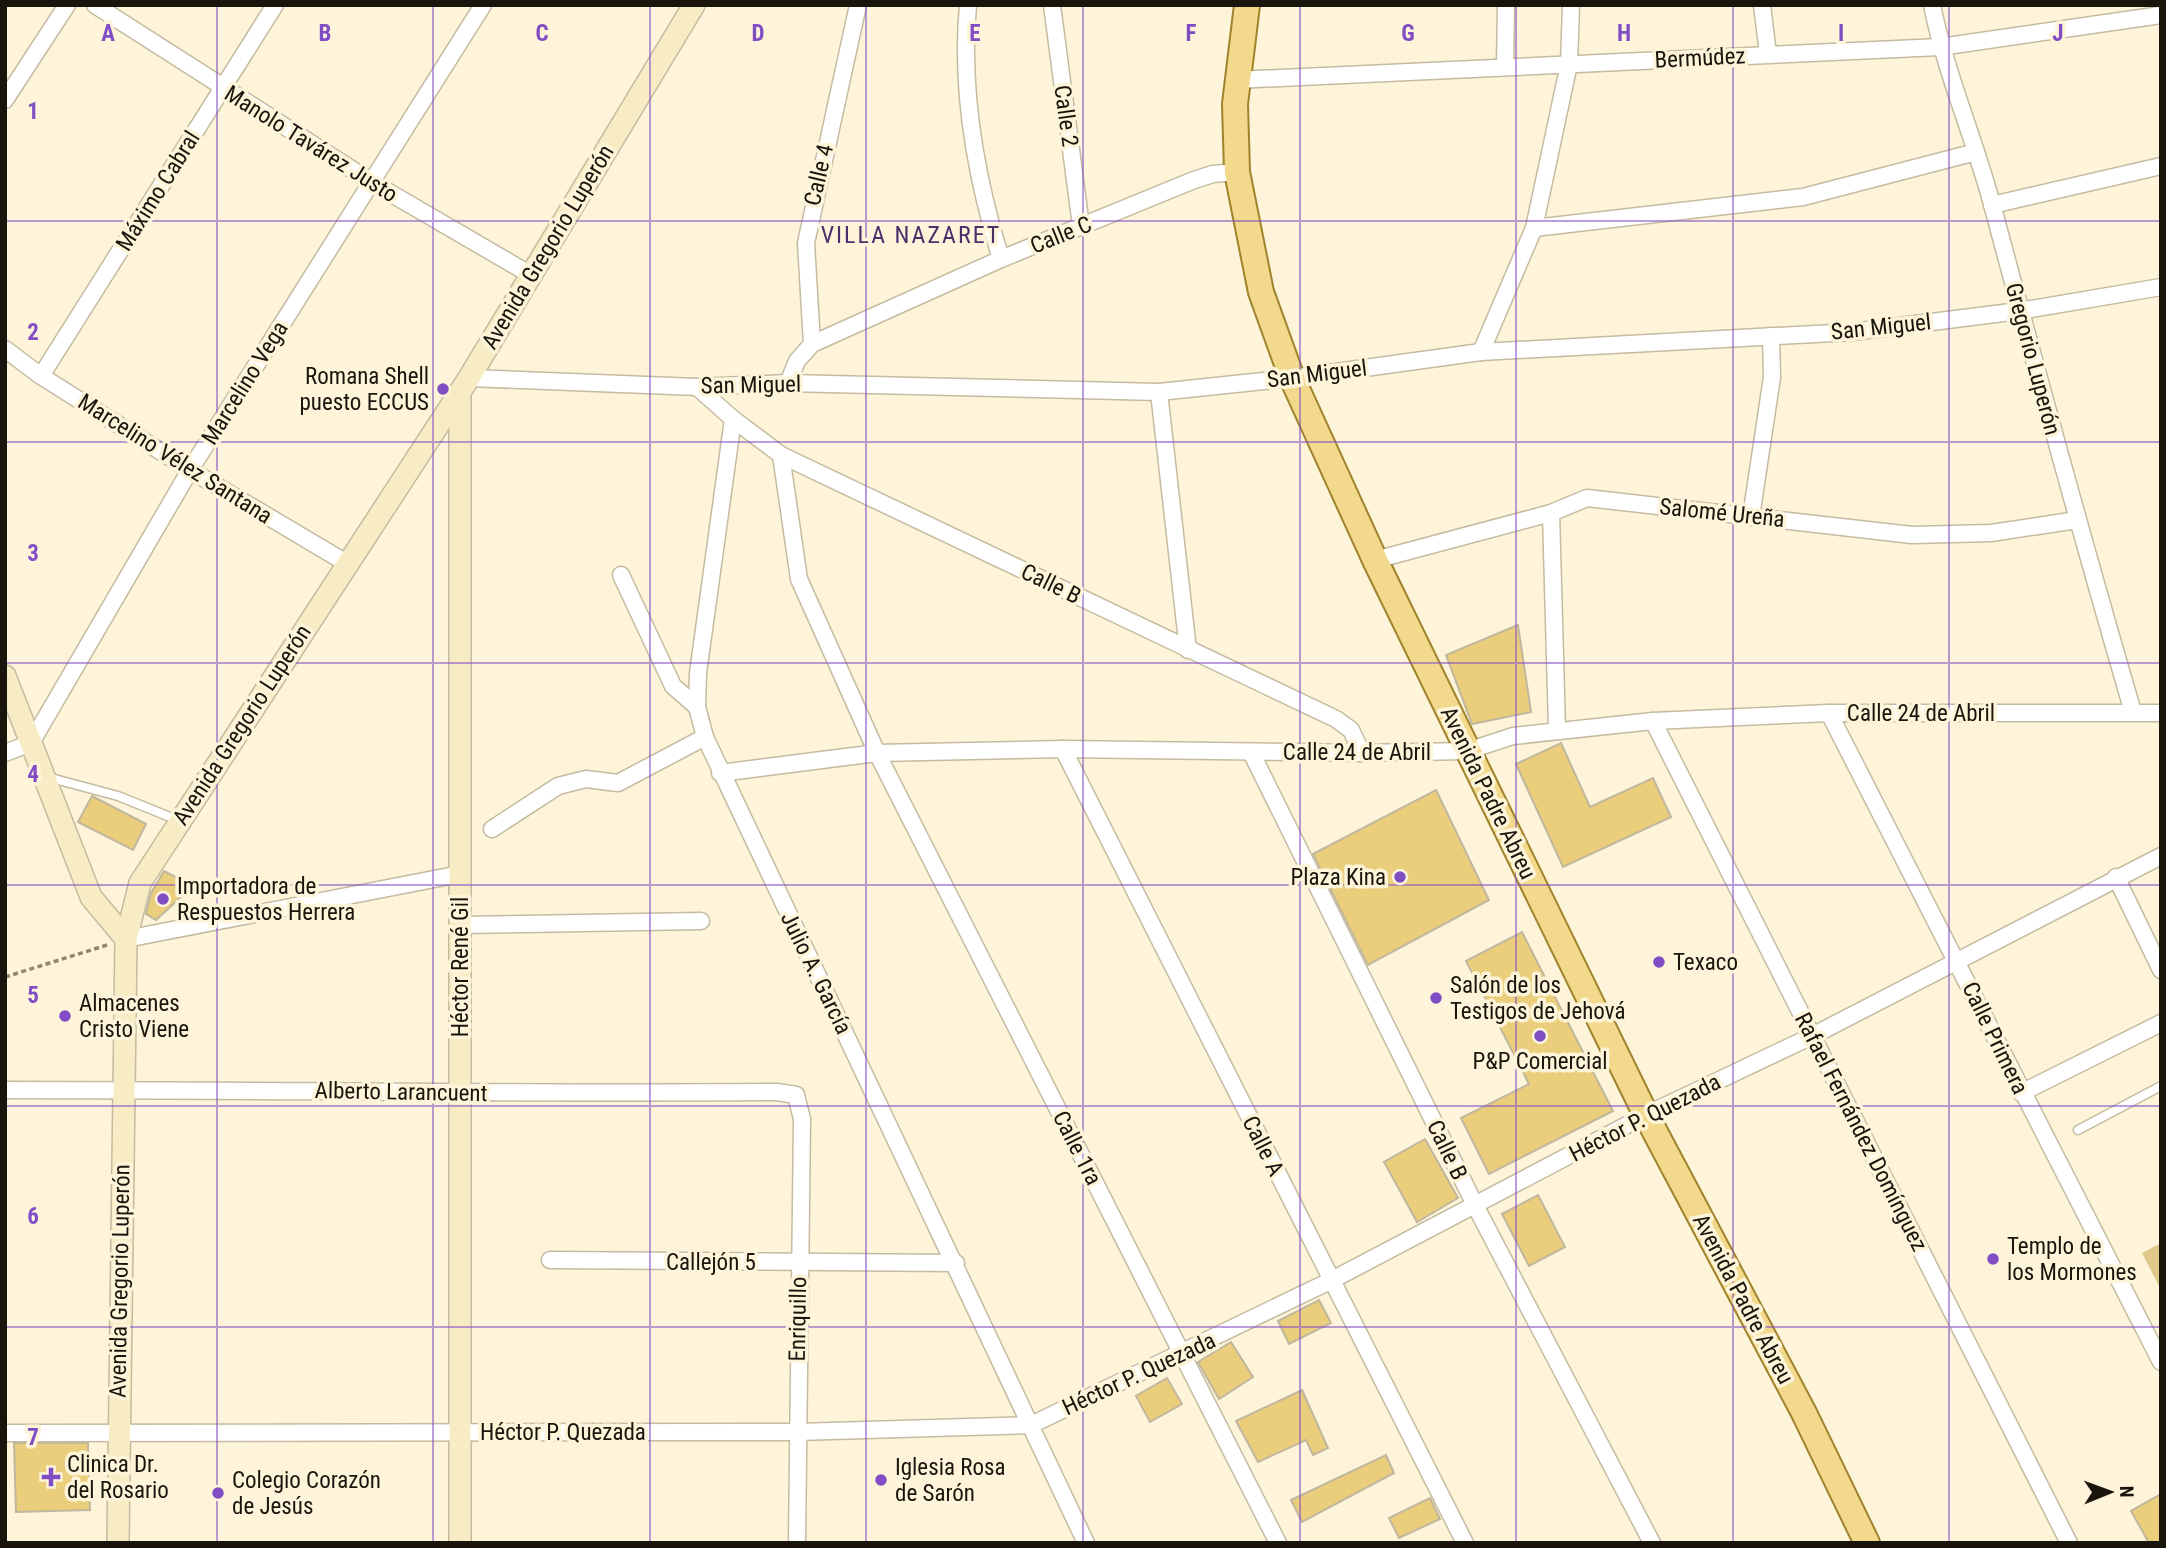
<svg xmlns="http://www.w3.org/2000/svg" width="2166" height="1548" font-family="'Roboto Condensed',sans-serif">
<rect width="100%" height="100%" fill="#fdf4d9"/>
<path fill="#e0c98a" d="M2161,1243V1290L2142,1253Z"/>
<g fill="#ebce7c" stroke="#c0b79e" stroke-width="2">
<path d="M1518,625L1531,712L1472,724L1446,655Z"/>
<path d="M1561,743L1590,807L1653,778L1671,817L1563,867L1516,764Z"/>
<path d="M1436,790L1489,900L1368,965L1313,854Z"/>
<path d="M92,796L146,824L133,850L78,822Z"/>
<path d="M164,871L193,886L156,920L146,914L151,893Z"/>
<path d="M1522,932L1613,1111L1489,1174L1461,1118L1529,1084L1466,961Z"/>
<path d="M1425,1139L1458,1198L1417,1222L1384,1162Z"/>
<path d="M1538,1195L1565,1247L1529,1266L1502,1214Z"/>
<path d="M1319,1300L1331,1323L1289,1344L1278,1321Z"/>
<path d="M1231,1342L1253,1377L1219,1399L1198,1362Z"/>
<path d="M1167,1378L1182,1404L1150,1422L1136,1396Z"/>
<path d="M1302,1390L1328,1448L1313,1455L1306,1440L1258,1462L1236,1421Z"/>
<path d="M14,1443H88L90,1510L16,1512Z"/>
<path d="M1386,1455L1394,1473L1302,1522L1291,1500Z"/>
<path d="M2161,1494V1543H2149L2131,1511Z"/>
<path d="M1430,1498L1440,1519L1399,1538L1389,1518Z"/>
</g>
<g fill="none" stroke-linecap="round" stroke-linejoin="round">
<g stroke="#c4bba1" stroke-width="11">
<g id="lane">
<path d="M47,777L118,796L180,821"/>
<path d="M2078,1130L2161,1086"/>
</g>
</g>
<g stroke="#c4bba1" stroke-width="19">
<g id="street">
<path d="M95,5L373,183L531,275"/>
<path d="M968,5C960,91 976,178 1001,259"/>
<path d="M1052,5L1081,226"/>
<path d="M1762,5L1768,54"/>
<path d="M1932,5C1946,75 1975,139 1993,208C2038,376 2084,545 2133,712"/>
<path d="M1505,67L1506,5"/>
<path d="M1237,80L1940,47L2161,15"/>
<path d="M5,100L67,5"/>
<path d="M1992,205L2161,166"/>
<path d="M1534,228L1803,197L1976,152"/>
<path d="M812,344L1001,259L1194,180L1213,174L1237,172"/>
<path d="M5,349L41,376L190,470L348,564"/>
<path d="M1481,352L1534,228L1569,64L1571,5"/>
<path d="M41,376L275,5"/>
<path d="M469,378L697,387L788,383L1159,392L1292,378L1481,352L1852,332L2019,311L2161,287"/>
<path d="M788,383L797,361L812,344L806,243L858,5"/>
<path d="M697,387L733,419L698,673L697,707L705,737L1086,1543"/>
<path d="M1159,392L1188,650"/>
<path d="M733,419L781,455L1336,719L1351,730L1362,753"/>
<path d="M781,455L799,579L877,753L1278,1543"/>
<path d="M1551,513L1557,729"/>
<path d="M1751,517L1772,377L1771,336"/>
<path d="M1375,560L1551,513L1587,498L1912,535L1991,533L2077,520"/>
<path d="M621,575L673,686L697,707"/>
<path d="M1829,713L2161,1362"/>
<path d="M1653,721L2069,1543"/>
<path d="M1063,749L1465,1543"/>
<path d="M1251,752L1476,1207L1652,1543"/>
<path d="M5,753L31,743L190,470L483,5"/>
<path d="M720,773L877,753L1063,749L1362,753L1467,751L1513,736L1653,721L1829,713H2161"/>
<path d="M492,829L558,786L586,779L618,783L705,737"/>
<path d="M2116,877L2161,970"/>
<path d="M461,925L701,921"/>
<path d="M126,939L460,874"/>
<path d="M5,1090C262,1090 520,1094 777,1092L796,1095L802,1119L797,1543"/>
<path d="M2021,1093L2161,1023"/>
<path d="M550,1260L956,1263"/>
<path d="M5,1433L797,1432L1031,1425L1330,1281L1646,1115L1812,1036L2161,856"/>
</g>
</g>
<g stroke="#c4bba1" stroke-width="24">
<g id="secondary">
<path d="M460,392V1543"/>
<path d="M5,676L91,897L126,939"/>
<path d="M118,1543L126,939L140,883L469,378L694,5"/>
</g>
</g>
<g stroke="#a0842d" stroke-width="28">
<path id="primary" d="M1247,5L1235,104L1237,172L1261,292L1292,378L1375,560L1646,1115L1804,1413L1867,1543"/>
</g>
<path stroke="#8d8774" stroke-width="3.5" stroke-dasharray="5 3.5" stroke-linecap="butt" d="M5,977L107,945"/>
<use href="#lane" stroke="#fff" stroke-width="8"/>
<use href="#street" stroke="#fff" stroke-width="16"/>
<use href="#secondary" stroke="#f8ecc5" stroke-width="21"/>
<use href="#primary" stroke="#f2d98c" stroke-width="24"/>
</g>
<path fill="none" stroke="#814dc5" stroke-width="2" stroke-opacity="0.55" d="M217,5V1543M433,5V1543M650,5V1543M866,5V1543M1083,5V1543M1300,5V1543M1516,5V1543M1733,5V1543M1949,5V1543M5,221H2161M5,442H2161M5,663H2161M5,885H2161M5,1106H2161M5,1327H2161"/>
<g fill="#814dc5" stroke="#fdf4d9" stroke-width="2.5">
<circle cx="443" cy="389" r="7"/>
<circle cx="1400" cy="877" r="7"/>
<circle cx="163" cy="899" r="7"/>
<circle cx="1659" cy="962" r="7"/>
<circle cx="1436" cy="998" r="7"/>
<circle cx="65" cy="1016" r="7"/>
<circle cx="1540" cy="1036" r="7"/>
<circle cx="1993" cy="1259" r="7"/>
<path d="M47.5 1466.5h7v7h7v7h-7v7h-7v-7h-7v-7h7z"/>
<circle cx="881" cy="1480" r="7"/>
<circle cx="218" cy="1493" r="7"/>
</g>
<g text-anchor="middle" dominant-baseline="central" stroke-width="7" stroke-linejoin="round" paint-order="stroke">
<g font-size="23" fill="#19150c" stroke="#fdf4d9">
<text transform="translate(1700 58) rotate(-3)">Bermúdez</text>
<text transform="translate(1066 116) rotate(82)">Calle 2</text>
<text transform="translate(311 144) rotate(32)">Manolo Tavárez Justo</text>
<text transform="translate(819 175) rotate(-77)">Calle 4</text>
<text transform="translate(158 191) rotate(-58)">Máximo Cabral</text>
<text transform="translate(1061 235) rotate(-22)">Calle C</text>
<text transform="translate(548 247) rotate(-59)">Avenida Gregorio Luperón</text>
<text transform="translate(1881 327) rotate(-6)">San Miguel</text>
<text transform="translate(2033 359) rotate(75)">Gregorio Luperón</text>
<text transform="translate(1317 374) rotate(-7)">San Miguel</text>
<text transform="translate(245 383) rotate(-58)">Marcelino Vega</text>
<text transform="translate(751 385) rotate(-1)">San Miguel</text>
<text transform="translate(175 459) rotate(32)">Marcelino Vélez Santana</text>
<text transform="translate(1722 513) rotate(6)">Salomé Ureña</text>
<text transform="translate(1051 584) rotate(26)">Calle B</text>
<text x="1921" y="713">Calle 24 de Abril</text>
<text transform="translate(242 725) rotate(-57)">Avenida Gregorio Luperón</text>
<text x="1357" y="752">Calle 24 de Abril</text>
<text transform="translate(1488 793) rotate(64)">Avenida Padre Abreu</text>
<text transform="translate(460 967) rotate(-90)">Héctor René Gil</text>
<text transform="translate(816 973) rotate(64)">Julio A. García</text>
<text transform="translate(1995 1038) rotate(64)">Calle Primera</text>
<text transform="translate(401 1092) rotate(1)">Alberto Larancuent</text>
<text transform="translate(1645 1118) rotate(-27)">Héctor P. Quezada</text>
<text transform="translate(1861 1132) rotate(63)">Rafael Fernández Domínguez</text>
<text transform="translate(1263 1146) rotate(63)">Calle A</text>
<text transform="translate(1077 1148) rotate(63)">Calle 1ra</text>
<text transform="translate(1447 1150) rotate(64)">Calle B</text>
<text x="711" y="1262">Callejón 5</text>
<text transform="translate(120 1281) rotate(-89)">Avenida Gregorio Luperón</text>
<text transform="translate(1743 1299) rotate(62)">Avenida Padre Abreu</text>
<text transform="translate(798 1319) rotate(-89)">Enriquillo</text>
<text transform="translate(1139 1374) rotate(-25)">Héctor P. Quezada</text>
<text x="563" y="1432">Héctor P. Quezada</text>
</g>
<g font-size="23" fill="#19150c" stroke="#fdf4d9" text-anchor="start">
<text x="429" y="376" text-anchor="end">Romana Shell<tspan x="429" dy="26">puesto ECCUS</tspan></text>
<text x="1386" y="877" text-anchor="end">Plaza Kina</text>
<text x="177" y="886">Importadora de<tspan x="177" dy="26">Respuestos Herrera</tspan></text>
<text x="1673" y="962">Texaco</text>
<text x="1450" y="985">Salón de los<tspan x="1450" dy="26">Testigos de Jehová</tspan></text>
<text x="79" y="1003">Almacenes<tspan x="79" dy="26">Cristo Viene</tspan></text>
<text x="1540" y="1061" text-anchor="middle">P&amp;P Comercial</text>
<text x="2007" y="1246">Templo de<tspan x="2007" dy="26">los Mormones</tspan></text>
<text x="67" y="1464">Clinica Dr.<tspan x="67" dy="26">del Rosario</tspan></text>
<text x="895" y="1467">Iglesia Rosa<tspan x="895" dy="26">de Sarón</tspan></text>
<text x="232" y="1480">Colegio Corazón<tspan x="232" dy="26">de Jesús</tspan></text>
</g>
<g font-size="24" letter-spacing="2" fill="#48306b" stroke="#fdf4d9">
<text x="911" y="235">VILLA NAZARET</text>
</g>
</g>
<g font-size="23" text-anchor="middle" font-weight="bold" fill="#814dc5" stroke="#fdf4d9" stroke-width="7" stroke-linejoin="round" paint-order="stroke">
<text x="108" y="41">A</text>
<text x="325" y="41">B</text>
<text x="542" y="41">C</text>
<text x="758" y="41">D</text>
<text x="975" y="41">E</text>
<text x="1191" y="41">F</text>
<text x="1408" y="41">G</text>
<text x="1624" y="41">H</text>
<text x="1841" y="41">I</text>
<text x="2058" y="41">J</text>
<text x="33" y="119">1</text>
<text x="33" y="340">2</text>
<text x="33" y="561">3</text>
<text x="33" y="782">4</text>
<text x="33" y="1003">5</text>
<text x="33" y="1224">6</text>
<text x="33" y="1445">7</text>
</g>
<rect width="2166" height="1548" fill="none" stroke="#19150c" stroke-width="14"/>
<g transform="translate(2110 1492) rotate(89)" stroke="#fdf4d9" stroke-width="5" paint-order="stroke">
<path d="M0-5L12 26L0 18L-12 26Z" fill="#19150c"/>
<text y="-10" font-size="19" font-weight="bold" text-anchor="middle" fill="#19150c">N</text>
</g>
</svg>
